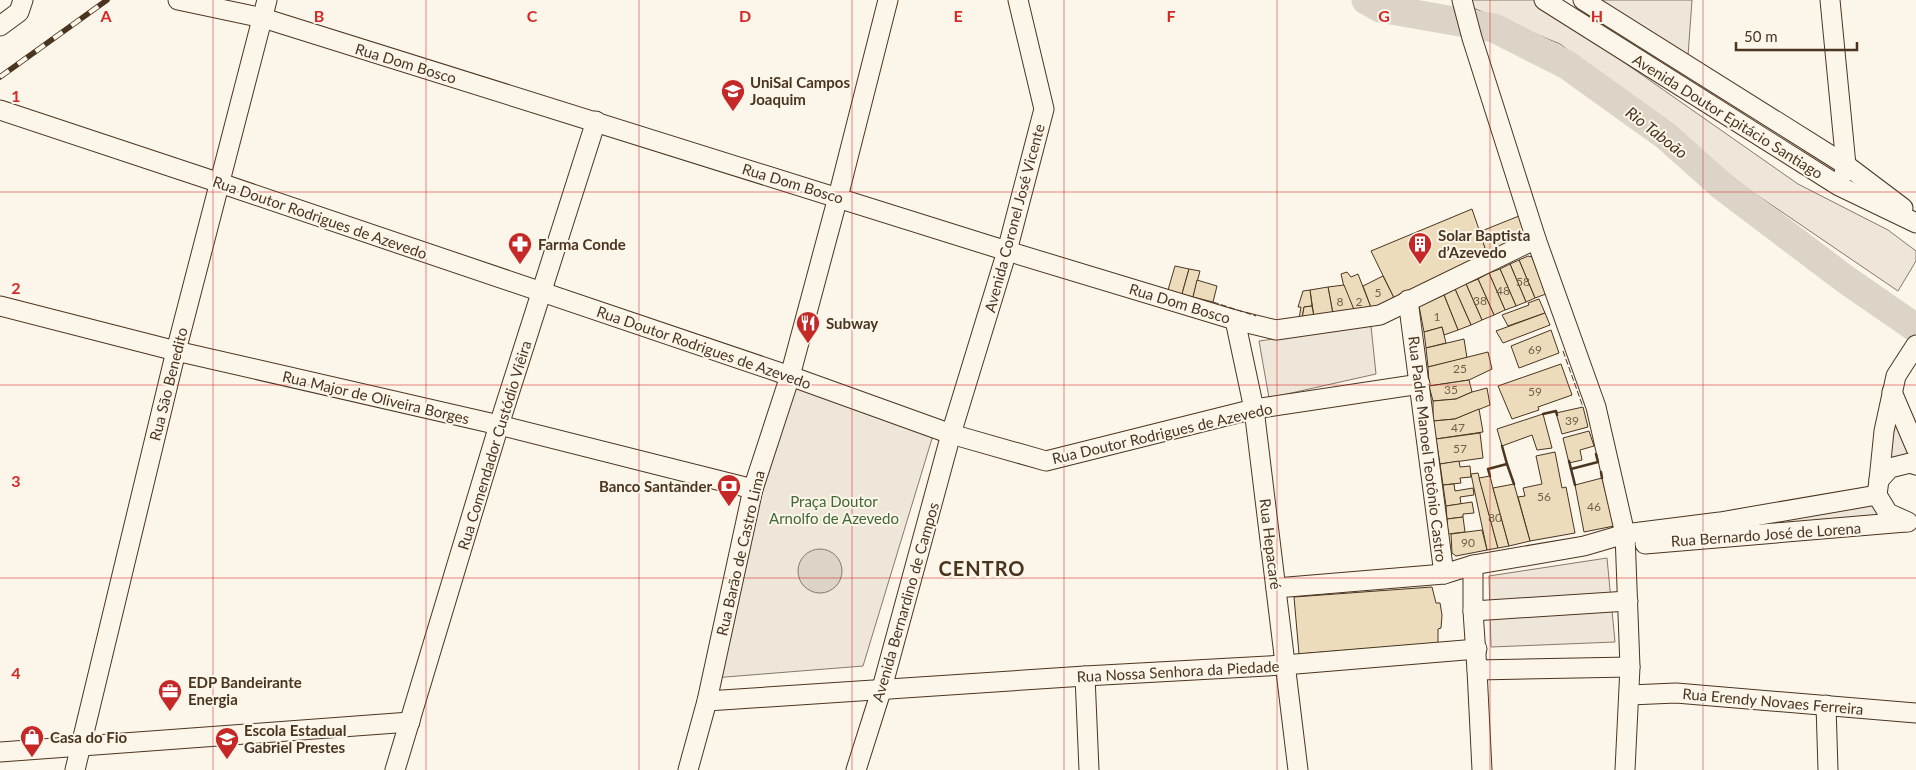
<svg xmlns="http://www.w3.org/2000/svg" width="1916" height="770" font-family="Lato,sans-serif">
<rect width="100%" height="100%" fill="#fbf6e9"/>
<g fill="#ede6d9" stroke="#887966">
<path d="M1470,0H1535L1798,184L1888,230L1916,251V261L1898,291L1751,191L1560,44L1471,7Z"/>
<path d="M1596,0H1692L1688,56Z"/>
<path d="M1371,326L1376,374L1269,398L1259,341Z"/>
<path d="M797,385L934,432L863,666L713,678L763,490Z"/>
<path d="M1895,417L1910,455L1887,461Z"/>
<path d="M1874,505L1888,519L1722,531Z"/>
<path d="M1607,558L1615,642L1491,647L1489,576Z"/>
</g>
<circle fill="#dcd4c6" stroke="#887966" cx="820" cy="571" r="22"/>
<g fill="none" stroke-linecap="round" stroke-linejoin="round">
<path stroke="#dcd4c6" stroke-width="29" d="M1366,0L1380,8L1494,28L1567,65L1666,136L1722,186L1845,279L1916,328"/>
</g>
<g fill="#ecdcbc" stroke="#4a3520">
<path d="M1472,209L1487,253L1394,298L1371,251Z"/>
<path d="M1519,216L1525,235L1487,253L1479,232Z"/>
<path d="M1528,256L1532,257L1546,294L1535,298L1519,260Z"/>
<path d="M1519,260L1535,298L1526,302L1510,264Z"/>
<path d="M1510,264L1526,302L1516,306L1500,269Z"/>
<path d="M1175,266L1189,269L1182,294L1168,290Z"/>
<path d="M1189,269L1200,271L1193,297L1182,294Z"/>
<path d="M1500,269L1516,306L1505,310L1489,273Z"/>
<path d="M1347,272L1351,277L1358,274L1372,310L1355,312L1345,291L1341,274Z"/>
<path d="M1489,273L1505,310L1494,315L1478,279Z"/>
<path d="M1383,276L1394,298L1372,310L1363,286Z"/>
<path d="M1478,279L1494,315L1482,320L1466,284Z"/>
<path d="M1197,280L1217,286L1213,302L1193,297Z"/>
<path d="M1466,284L1482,320L1471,325L1455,289Z"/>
<path d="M1344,285L1355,312L1333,314L1328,287Z"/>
<path d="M1328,287L1333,314L1314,317L1310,290Z"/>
<path d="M1455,289L1471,325L1458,330L1444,295Z"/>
<path d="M1310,290L1312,306L1304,307L1302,319H1299L1301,307H1298L1303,291Z"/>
<path d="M1444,295L1458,330L1444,335L1442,327L1424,332L1419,306Z"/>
<path d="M1539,299L1545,313L1508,326L1502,315L1529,305L1528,303Z"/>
<path d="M1312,306L1314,317L1302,319L1304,307Z"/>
<path d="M1545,313L1550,325L1503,343L1496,331Z"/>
<path d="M1442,327L1446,343L1426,348L1424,332Z"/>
<path d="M1551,330L1559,353L1519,368L1511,346Z"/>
<path d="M1464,339L1467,358L1428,367L1426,348Z"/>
<path d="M1488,352L1492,369L1469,380L1429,386L1428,367Z"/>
<path d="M1561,364L1572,395L1538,407L1539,410L1512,419L1498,386Z"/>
<path d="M1469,380L1472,392L1456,399L1433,401L1429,386Z"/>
<path d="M1487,388L1490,405L1455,419L1433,421V401L1456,399L1472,392Z"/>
<path d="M1583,407L1588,427L1562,434L1556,413Z"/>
<path d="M1479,409L1483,432L1436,439L1433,421L1455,419Z"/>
<path d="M1543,414L1552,448L1537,450L1532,435L1502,446L1497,429Z"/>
<path d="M1589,431L1594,446L1580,450L1582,460L1569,463L1563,438Z"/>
<path d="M1480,433L1483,458L1440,464L1436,439Z"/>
<path d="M1555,452L1562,488L1566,487L1575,533L1530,541L1518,497L1525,496L1523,488L1542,484L1536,456Z"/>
<path d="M1459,461L1460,467L1470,466L1471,477L1460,478L1461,483L1443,485L1440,464Z"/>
<path d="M1478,473L1498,548L1487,550L1471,474Z"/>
<path d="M1490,476L1493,488L1509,546L1498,548L1479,478Z"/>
<path d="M1602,478L1614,526L1584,532L1575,485Z"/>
<path d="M1454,484L1455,491L1473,488L1474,495L1460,497L1461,504L1446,506L1443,485Z"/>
<path d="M1514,484L1530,541L1509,546L1493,488Z"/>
<path d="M1472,502L1474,513L1463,514V517L1447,519L1446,506Z"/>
<path d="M1463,517L1465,532L1448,534L1447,519Z"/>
<path d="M1482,530L1487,550L1456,556L1452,553L1451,534Z"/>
<path d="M1432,587L1436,603H1440L1442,615L1441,628L1438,629V643L1299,654L1294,597Z"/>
</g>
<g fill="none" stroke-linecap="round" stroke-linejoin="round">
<g stroke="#4a3520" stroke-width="21">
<g id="minor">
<path d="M178,0L263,18L1007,251L1235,320L1276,330L1380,315L1536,239"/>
<path d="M1462,0L1472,38L1536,239L1596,407L1625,534L1630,667L1625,770"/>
<path d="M1544,0L1839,186L1916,223"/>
<path d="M1583,0L1846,165L1903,208"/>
<path d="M1830,0L1846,165L1844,173"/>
<path d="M0,26L19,12L23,0"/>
<path d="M0,110L220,183L790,376L951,434L1046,461L1254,409L1420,384"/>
<path d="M1408,300L1444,574L1473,565V611L1477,670L1630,667"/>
<path d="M0,306L176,351L499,425L753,489"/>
<path d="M1235,320L1254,409L1298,770"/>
<path d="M1892,392L1916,448"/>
<path d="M1879,480L1884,431L1896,376L1916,345"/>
<path d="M1908,522L1888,513L1877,495L1879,480L1890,468L1910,463L1916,465"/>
<path d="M1645,544L1906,522"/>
<path d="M1473,565L1584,546L1625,534L1720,522L1877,495"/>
<path d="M1276,588L1444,574"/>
<path d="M1473,611L1628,601"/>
<path d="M1477,670L1482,770"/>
<path d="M1085,676L1089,770"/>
<path d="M1630,695L1676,693L1916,713"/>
<path d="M707,701L1085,676L1284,665L1477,649"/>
<path d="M1826,705L1828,770"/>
<path d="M0,752L410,722"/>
<path d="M75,770L176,351L267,0"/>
<path d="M395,770L499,425L596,121"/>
<path d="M688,770L707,701L753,489L790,376L838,197L888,0"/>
<path d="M856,770L882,688L951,434L1007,251L1044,109L1018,0"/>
</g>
</g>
<use href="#minor" stroke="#fbf6e9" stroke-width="19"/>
<g stroke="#4a3520" stroke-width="5.5">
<path id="rail" d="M0,77L107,0"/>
</g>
<use href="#rail" stroke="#fbf6e9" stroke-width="4" stroke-dasharray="11" stroke-linecap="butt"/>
<g stroke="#4a3520" stroke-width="1" stroke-dasharray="6 2.5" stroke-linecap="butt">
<path d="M1213,302L1256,316"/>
<path d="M1563,351L1583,407"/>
</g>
<g stroke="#4a3520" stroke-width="2.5">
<path d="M1543,414L1556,411L1557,415"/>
<path d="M1502,446L1507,464"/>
<path d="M1569,461L1575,485"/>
<path d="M1571,469L1598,462L1596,454"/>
<path d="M1601,472L1602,478"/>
<path d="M1490,476L1488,469L1507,464L1514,484"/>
</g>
</g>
<path fill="none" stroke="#d62828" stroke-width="1" stroke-opacity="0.55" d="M213,0V770M426,0V770M639,0V770M852,0V770M1064,0V770M1277,0V770M1490,0V770M1703,0V770M0,192H1916M0,385H1916M0,578H1916"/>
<defs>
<g id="university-pin" transform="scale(1.25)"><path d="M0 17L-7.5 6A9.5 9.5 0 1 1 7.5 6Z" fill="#c62828" stroke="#fbf6e9"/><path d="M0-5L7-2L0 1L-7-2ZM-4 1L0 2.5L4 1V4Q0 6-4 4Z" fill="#fff"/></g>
<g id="pharmacy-pin" transform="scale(1.25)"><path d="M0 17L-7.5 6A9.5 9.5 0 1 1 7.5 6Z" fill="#c62828" stroke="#fbf6e9"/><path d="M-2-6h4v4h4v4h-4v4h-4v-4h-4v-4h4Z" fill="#fff"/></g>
<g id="building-pin" transform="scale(1.25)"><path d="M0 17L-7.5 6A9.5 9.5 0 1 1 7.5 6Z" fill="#c62828" stroke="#fbf6e9"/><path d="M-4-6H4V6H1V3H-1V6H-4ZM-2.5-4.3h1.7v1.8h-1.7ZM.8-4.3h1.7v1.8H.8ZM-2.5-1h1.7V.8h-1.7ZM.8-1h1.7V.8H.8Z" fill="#fff"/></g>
<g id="restaurant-pin" transform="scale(1.25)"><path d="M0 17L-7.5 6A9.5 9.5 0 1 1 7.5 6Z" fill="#c62828" stroke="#fbf6e9"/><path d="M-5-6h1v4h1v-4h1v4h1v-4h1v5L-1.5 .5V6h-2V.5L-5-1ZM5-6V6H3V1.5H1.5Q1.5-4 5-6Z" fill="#fff"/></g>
<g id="bank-pin" transform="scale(1.25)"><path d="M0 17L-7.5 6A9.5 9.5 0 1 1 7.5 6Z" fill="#c62828" stroke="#fbf6e9"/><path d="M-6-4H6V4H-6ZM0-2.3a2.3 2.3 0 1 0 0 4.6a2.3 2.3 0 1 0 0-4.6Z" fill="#fff"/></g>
<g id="office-pin" transform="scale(1.25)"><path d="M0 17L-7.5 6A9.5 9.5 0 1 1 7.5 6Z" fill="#c62828" stroke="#fbf6e9"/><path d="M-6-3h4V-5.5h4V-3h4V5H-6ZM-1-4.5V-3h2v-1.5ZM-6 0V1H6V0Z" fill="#fff"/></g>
<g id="shop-pin" transform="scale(1.25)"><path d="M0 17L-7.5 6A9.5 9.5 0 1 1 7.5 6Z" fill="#c62828" stroke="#fbf6e9"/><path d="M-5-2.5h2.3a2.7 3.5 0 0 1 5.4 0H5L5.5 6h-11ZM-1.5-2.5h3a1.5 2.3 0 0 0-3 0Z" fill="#fff"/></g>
<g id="school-pin" transform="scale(1.25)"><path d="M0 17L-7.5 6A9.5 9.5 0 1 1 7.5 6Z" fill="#c62828" stroke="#fbf6e9"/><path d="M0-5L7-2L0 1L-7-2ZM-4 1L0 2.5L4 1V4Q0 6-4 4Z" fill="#fff"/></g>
</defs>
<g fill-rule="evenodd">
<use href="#university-pin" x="733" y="91"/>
<use href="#pharmacy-pin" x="520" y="244"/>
<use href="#building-pin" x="1420" y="244"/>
<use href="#restaurant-pin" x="808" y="323"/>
<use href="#bank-pin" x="729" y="486"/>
<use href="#office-pin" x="170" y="691"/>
<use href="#shop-pin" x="32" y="737"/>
<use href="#school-pin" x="227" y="739"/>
</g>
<g text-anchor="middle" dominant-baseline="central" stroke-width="4" stroke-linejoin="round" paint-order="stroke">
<g font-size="12" fill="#725f47">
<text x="1523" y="281">58</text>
<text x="1503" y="290">48</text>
<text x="1378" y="292">5</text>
<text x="1480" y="300">38</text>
<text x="1340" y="301">8</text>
<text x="1359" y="301">2</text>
<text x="1437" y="316">1</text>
<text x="1535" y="349">69</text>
<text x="1460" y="368">25</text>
<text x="1451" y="389">35</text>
<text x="1535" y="391">59</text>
<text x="1572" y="420">39</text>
<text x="1458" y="427">47</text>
<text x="1460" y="448">57</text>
<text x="1544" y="496">56</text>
<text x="1594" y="506">46</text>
<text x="1495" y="517">80</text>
<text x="1468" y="542">90</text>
</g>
<g font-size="15" fill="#4a3520" stroke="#fbf6e9">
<text transform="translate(406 63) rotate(17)">Rua Dom Bosco</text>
<text transform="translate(1728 116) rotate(32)">Avenida Doutor Epitácio Santiago</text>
<text transform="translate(793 183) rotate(17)">Rua Dom Bosco</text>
<text transform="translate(320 217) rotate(19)">Rua Doutor Rodrigues de Azevedo</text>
<text transform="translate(1014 218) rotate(-75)">Avenida Coronel José Vicente</text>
<text transform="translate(1180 303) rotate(17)">Rua Dom Bosco</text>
<text transform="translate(704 347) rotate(19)">Rua Doutor Rodrigues de Azevedo</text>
<text transform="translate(168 384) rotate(-76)">Rua São Benedito</text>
<text transform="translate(376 397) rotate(13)">Rua Major de Oliveira Borges</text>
<text transform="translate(1162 433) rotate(-13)">Rua Doutor Rodrigues de Azevedo</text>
<text transform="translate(494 445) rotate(-73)">Rua Comendador Custódio Viêira</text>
<text transform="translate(1428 449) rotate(83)">Rua Padre Manoel Teotônio Castro</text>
<text transform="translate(1766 534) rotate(-4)">Rua Bernardo José de Lorena</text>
<text transform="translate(1271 544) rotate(83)">Rua Hepacaré</text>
<text transform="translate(740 553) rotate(-77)">Rua Barão de Castro Lima</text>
<text transform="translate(905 602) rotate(-74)">Avenida Bernardino de Campos</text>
<text transform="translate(1178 671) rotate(-3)">Rua Nossa Senhora da Piedade</text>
<text transform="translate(1773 701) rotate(5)">Rua Erendy Novaes Ferreira</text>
</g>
<g font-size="15" font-weight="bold" fill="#4a3520" stroke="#fbf6e9" text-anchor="start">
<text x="750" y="82">UniSal Campos<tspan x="750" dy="17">Joaquim</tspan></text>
<text x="1438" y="235">Solar Baptista<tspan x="1438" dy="17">d’Azevedo</tspan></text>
<text x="538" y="244">Farma Conde</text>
<text x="826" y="323">Subway</text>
<text x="712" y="486" text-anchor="end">Banco Santander</text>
<text x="188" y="682">EDP Bandeirante<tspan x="188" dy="17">Energia</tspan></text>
<text x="244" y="730">Escola Estadual<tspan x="244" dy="17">Gabriel Prestes</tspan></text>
<text x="50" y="737">Casa do Fio</text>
</g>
<g font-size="15" fill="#436837" stroke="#fbf6e9">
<text x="834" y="501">Praça Doutor<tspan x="834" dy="17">Arnolfo de Azevedo</tspan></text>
</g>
<g font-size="16" font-style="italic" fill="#4a3520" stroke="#fbf6e9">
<text transform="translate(1657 132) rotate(38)">Rio Taboão</text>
</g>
<g font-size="20" font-weight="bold" letter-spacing="1" fill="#4a3520" stroke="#fbf6e9">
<text x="982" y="568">CENTRO</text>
</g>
</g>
<g font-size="16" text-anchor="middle" font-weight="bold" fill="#d62828" stroke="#fbf6e9" stroke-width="4" stroke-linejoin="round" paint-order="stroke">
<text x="106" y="22">A</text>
<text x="319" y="22">B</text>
<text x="532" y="22">C</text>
<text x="745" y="22">D</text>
<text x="958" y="22">E</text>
<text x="1171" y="22">F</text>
<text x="1384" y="22">G</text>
<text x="1597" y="22">H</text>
<text x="16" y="102">1</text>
<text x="16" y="294">2</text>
<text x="16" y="487">3</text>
<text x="16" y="679">4</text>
</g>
<path d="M1736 42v8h121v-8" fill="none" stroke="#4a3520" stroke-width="2.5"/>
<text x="1744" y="42" font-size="15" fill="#4a3520" stroke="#fbf6e9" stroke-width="4" paint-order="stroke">50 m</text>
</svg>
